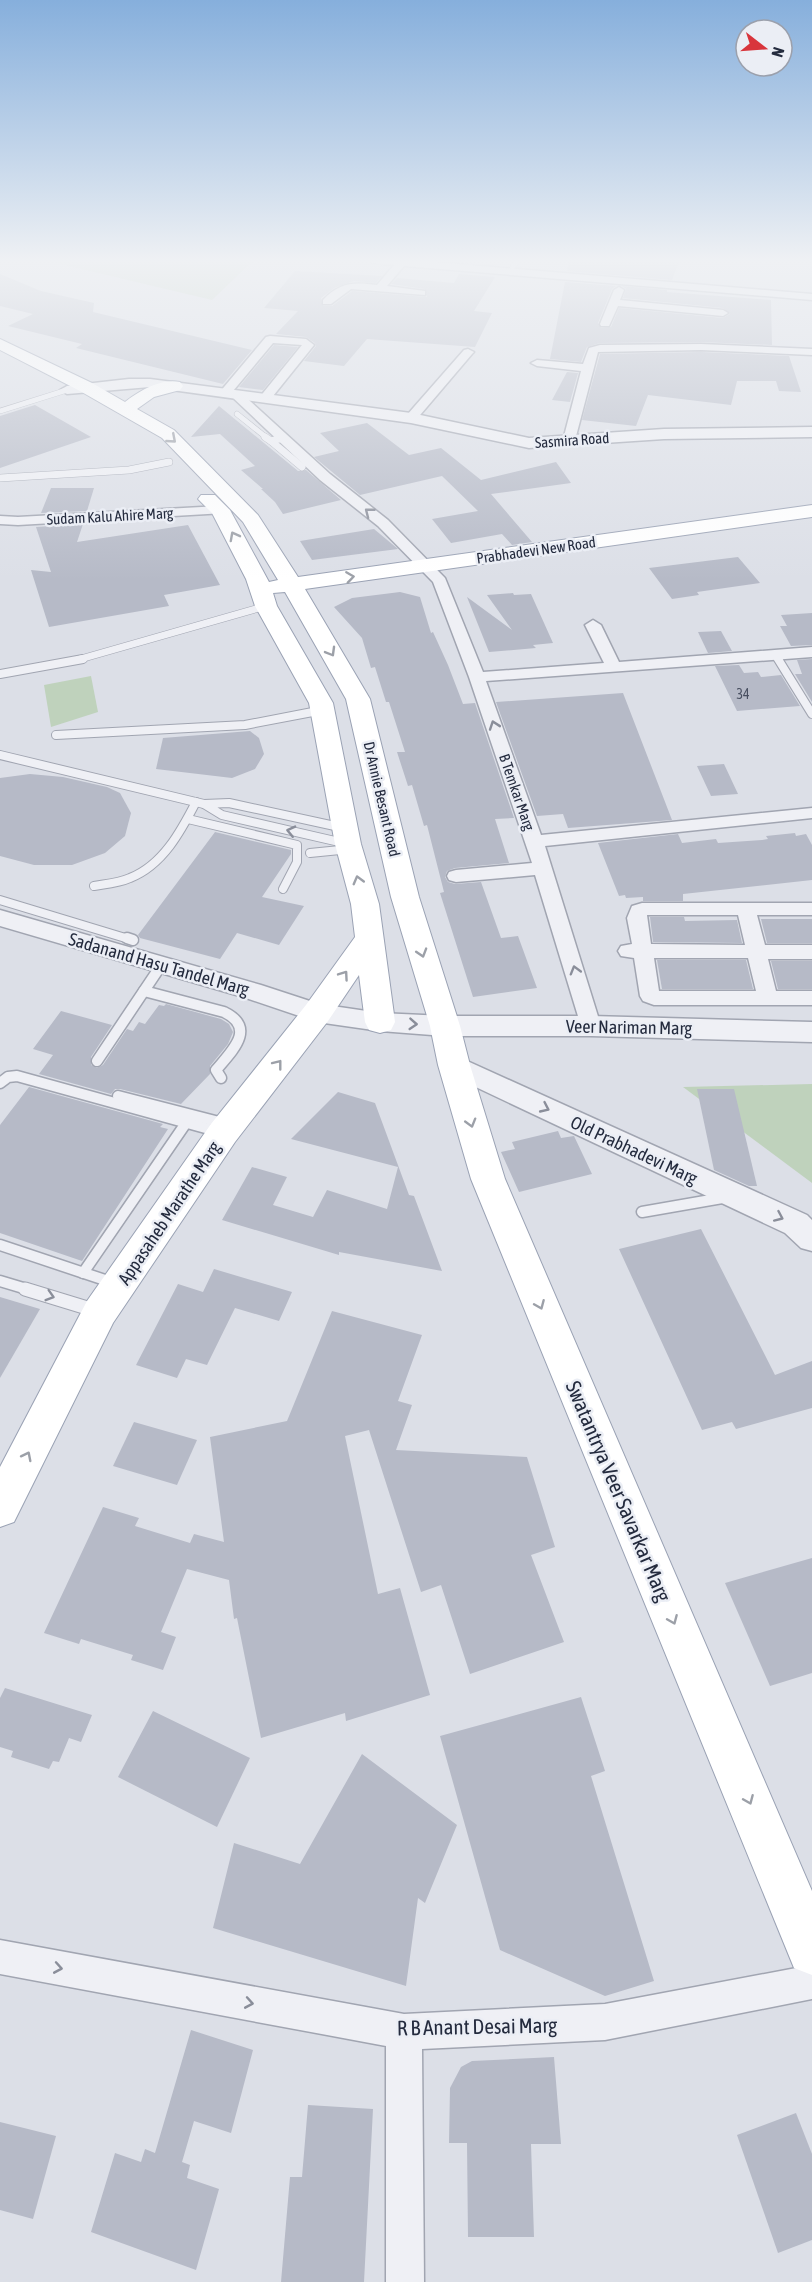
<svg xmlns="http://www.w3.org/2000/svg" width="812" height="2282" font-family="'Asap Condensed',sans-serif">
<rect width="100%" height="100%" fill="#dcdfe7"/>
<g fill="#bfd2bc">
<path d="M60,260H254L212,300L52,262Z"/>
<path d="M91,676L98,712L51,727L44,685Z"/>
<path d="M812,1084V1183L683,1087Z"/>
</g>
<g fill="#b6bac7">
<path d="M569,260H652L679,262L672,280L567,271Z"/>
<path d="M295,271L382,276L376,283L354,281L334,288L321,298L323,306H332L352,291L427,297L425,289L391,284L397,278L454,283L459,274L495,277L474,311L492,313L475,347L367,339L344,366L304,361L316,346L315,343L306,337L276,334L298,311L264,308Z"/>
<path d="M0,274L41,291L94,303L93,312L252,350L223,384L76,348L82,344L8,326L33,314L0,306Z"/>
<path d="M565,282L616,286L612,289L598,323L601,328L611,327L619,308L723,318L730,314L723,308L623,298L626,289L622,286L667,290V292L771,300L772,345L701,342L600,343L587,347L581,362L550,359Z"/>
<path d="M274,345L298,347L263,390L239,387Z"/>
<path d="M701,352L789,356L801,392L779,391L776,381H737L731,405L648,395L636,426L582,420L600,354Z"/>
<path d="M567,372L578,373L570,402L552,400Z"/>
<path d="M35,405L91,437L0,468V416Z"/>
<path d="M219,406L298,471L306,470L341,500L283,514L275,502L261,489H263L241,470L255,466L220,434L191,437Z"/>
<path d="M367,423L409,455L441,448L481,480L556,462L571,483L491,494L532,542L512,545L502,534L451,543L432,519L478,511L442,476L360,495L314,457L339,451L320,433Z"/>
<path d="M51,488H94L87,511L41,513Z"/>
<path d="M83,524L77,542L188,525L220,585L164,595L169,606L49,627L31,570L51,572L36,527Z"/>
<path d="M374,529L398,549L312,560L300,541Z"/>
<path d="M738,557L760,583L697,592L699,595L672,599L649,568Z"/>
<path d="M400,592L420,597L431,633L433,632L448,665L463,704L475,703L514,818L495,819L509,863L455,868L447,871L445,877L448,882L455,884L481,882L501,938L518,936L537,988L473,997L440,893L444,892L427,825L424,826L412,785L408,786L397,752H405L389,702H386L375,667L371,668L362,638L334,607L352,598Z"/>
<path d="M513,593L514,595L531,594L553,643L533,645L536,648L489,652L467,597L512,630L487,595Z"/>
<path d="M812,613V645L791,646L780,626H787L781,615Z"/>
<path d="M721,631L732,651L708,653L698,632Z"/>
<path d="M812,659V702L795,674H802L797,660Z"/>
<path d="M739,665L744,673L758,672L761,677L781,675L800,706L737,711L715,666Z"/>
<path d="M623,693L672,820L568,828L563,814L537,816L496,702Z"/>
<path d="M250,731L259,738L264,754L255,769L232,778L156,769L163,738Z"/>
<path d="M724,764L738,794L711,796L697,766Z"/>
<path d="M30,774L63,777L107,787L120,793L131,813L125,836L105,853L72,865H34L0,856V778Z"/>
<path d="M215,832L291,850V854L262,897L304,906L279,945L237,933L220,959L140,938L138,935Z"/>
<path d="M795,833L796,836L806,834L812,845V880L683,894V901H643V897L626,898L625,895L619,896L598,843L678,834L682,843L716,839L718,843L762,840L768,839L766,836Z"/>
<path d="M650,917H684L685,921L737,920L742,943L653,942Z"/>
<path d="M761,919H812V943H767Z"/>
<path d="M657,960H746L753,989H662Z"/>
<path d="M771,961H812V989H778Z"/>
<path d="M166,1004L221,1019L229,1024L233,1032L228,1044L210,1066V1074L181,1104L120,1089H115L111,1094L39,1074L53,1055L33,1049L61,1011L112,1025L91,1057V1065L97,1068L103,1065L127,1029L133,1031L139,1022L145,1024L159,1005L164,1006Z"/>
<path d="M29,1087L163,1124L160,1127L168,1129L82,1261L0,1233V1125Z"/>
<path d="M697,1089H734L757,1186H749L714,1170Z"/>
<path d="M338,1092L375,1103L409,1195L414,1196L442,1271L339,1252V1255L222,1220L252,1167L287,1177L273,1205L313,1217L327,1190L387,1209L398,1167L291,1139Z"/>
<path d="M558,1131L561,1138L574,1136L592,1174L519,1192L501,1152L515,1149L512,1142Z"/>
<path d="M701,1229L775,1375L812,1361V1408L736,1429L732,1422L702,1430L619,1249Z"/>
<path d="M214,1269L292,1292L279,1321L235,1308L207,1365L186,1359L177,1378L136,1365L178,1284L203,1292Z"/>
<path d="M0,1297L40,1309L0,1378Z"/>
<path d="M332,1311L422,1335L398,1401L412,1405L396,1450L527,1457L555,1547L531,1555L564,1642L470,1674L441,1585L421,1592L369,1430L345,1436L378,1594L400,1588L430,1695L346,1721L345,1713L261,1738L237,1618L234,1619L229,1580L187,1569L161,1632L176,1637L163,1670L131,1660L133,1655L81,1639L79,1644L44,1633L103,1507L139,1518L135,1526L190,1543L194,1534L224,1542L210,1437L287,1421Z"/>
<path d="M134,1422L197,1440L177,1485L113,1466Z"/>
<path d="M812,1558V1673L770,1686L725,1583Z"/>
<path d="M5,1688L92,1715L81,1742L69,1738L59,1762L53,1761L49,1769L11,1757L13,1751L0,1747V1698Z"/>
<path d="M581,1697L605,1771L591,1776L654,1981L605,1996L500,1950L440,1736Z"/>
<path d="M153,1711L250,1758L217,1827L118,1777Z"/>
<path d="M362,1754L457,1825L425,1903L418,1898L406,1986L213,1928L234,1843L300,1864Z"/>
<path d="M191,2030L253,2050L231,2133L194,2121L182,2162L190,2165L187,2178L219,2189L196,2270L91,2232L115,2153L141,2162L145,2149L155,2153Z"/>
<path d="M554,2057L561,2144H531L534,2237H468L467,2143H449L450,2088L461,2067L472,2061Z"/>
<path d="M308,2105L373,2109L364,2282H281L290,2177H302Z"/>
<path d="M796,2113L812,2154V2240L778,2253L737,2135Z"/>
<path d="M0,2122L56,2136L33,2219L0,2210Z"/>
</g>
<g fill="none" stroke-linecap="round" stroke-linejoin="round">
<g stroke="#a1a5b1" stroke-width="6">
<g id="service-far4">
<path d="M513,267L517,260"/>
<path d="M0,411L67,390"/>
<path d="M237,414L267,438"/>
</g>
</g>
<g stroke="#a1a5b1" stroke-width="8">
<g id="service-far3">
<path d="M265,437L271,441"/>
<path d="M283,438L271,441L302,467"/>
<path d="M0,478L129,470L169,462"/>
<path d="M776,655L779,660"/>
<path d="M77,660L266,606"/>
</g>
</g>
<g stroke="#a1a5b1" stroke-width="10">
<g id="service-far2">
<path d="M778,659L812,714"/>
<path d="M0,674L83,659"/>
<path d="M56,735L245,725L323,710"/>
<path d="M0,755L204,804"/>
<path d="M188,819L297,845V862L283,889"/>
<path d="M344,828L229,803L204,804L222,815L348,844"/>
<path d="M310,853L350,849"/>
<path d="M94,886C106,884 119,883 130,878C163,865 181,831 196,802"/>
<path d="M0,900L132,940"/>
</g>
</g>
<g stroke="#a1a5b1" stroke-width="13">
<g id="service-far1">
<path d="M127,938L133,940"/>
<path d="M144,991L224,1012C257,1028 232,1051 216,1070L221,1078"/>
<path d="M97,1061L162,964"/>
<path d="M0,1083L8,1077L17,1076L220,1132"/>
<path d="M118,1096L227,1124"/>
<path d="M642,1212L728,1197"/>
<path d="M0,1245L114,1283"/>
<path d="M83,1273L186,1123"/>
<path d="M0,1281L30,1290"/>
</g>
</g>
<g stroke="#a1a5b1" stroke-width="15">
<path id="service" d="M25,1289L97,1311"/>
</g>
<g stroke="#a1a5b1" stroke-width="3">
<g id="minor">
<path d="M368,260H410L812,294V300L404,266L387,286L425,291V295L351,289L331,304H323V300C340,282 354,282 377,285L394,265L373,263Z"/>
<path d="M619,287L624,290L620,300L723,310L728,313L723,316L618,306L609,326H601L600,324L614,290Z"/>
<path d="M270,336L306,339L314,345L269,401H261L259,398L302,345L273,343L233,391H239L330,474L388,520L445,578L483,672L604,663L585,625L593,620L601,625L619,662L812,647V657L486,681L541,835L812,808V818L545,846L601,1026L598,1031L591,1034L584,1031L581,1026L535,875L456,882L449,880L447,876L449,872L456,870L532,863L469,677L433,582L378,526L320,480L230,395L225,397L219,393L266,337Z"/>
<path d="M701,344L812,349V355L701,350L598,352L575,440L569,444L563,440L581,371L537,366L531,363L537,360L583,364L589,348L600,345Z"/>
<path d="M468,349L474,352L472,354L415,421H407V415L464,350Z"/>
<path d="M220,506L227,510L225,513L18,525L0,524V516L18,517Z"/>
<path d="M642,903H812V915H757L765,945H812V959H768L776,991H812V1005H654L643,1001L640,996L634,958L621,956L618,951L621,946L632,944L627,918L632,906ZM647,915H738L745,945L651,944ZM654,958H748L756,991H659Z"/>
<path d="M0,1940L404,2014L605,2004L812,1965V1999L605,2040L422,2049L424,2282H386V2046L0,1974Z"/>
</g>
</g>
<g stroke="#a1a5b1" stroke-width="3">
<g id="tertiary">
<path d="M129,379H150L411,413L529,438L664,429L812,427V437L664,439L529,448L411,423L150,387L67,394L60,390L67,386Z"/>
<path d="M0,910L261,985L319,1004L380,1013L445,1016H591L812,1022V1042L591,1036H445L380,1031L317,1022L243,997L0,926Z"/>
<path d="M454,1055L807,1215L812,1220V1251L801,1248L785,1233L444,1072L440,1065L444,1058Z"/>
</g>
</g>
<g stroke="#9aa2b4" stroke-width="2">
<path id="primary" d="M0,339L92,383L125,402C139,391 161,378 180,382L183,386L180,390L154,397L137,409L174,430L258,515L298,577L812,505V517L305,589L370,699L419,897L460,1026L470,1065L505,1179L812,1891V1975L794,1968L471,1179L438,1065L430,1026L391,897L346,699L285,592L273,593L277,606L333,703L361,844L379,904L395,1022L391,1030L380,1033L369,1030L365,1022L359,975L328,1021L235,1142L113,1323L14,1522L0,1527V1467L87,1301L211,1124L306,1005L355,937L351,904L335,844L309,703L255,606L246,579L212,513L198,499L201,495H215L230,510L269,582L278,580L243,522L162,438L80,391L0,350Z"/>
</g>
<use href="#service-far4" stroke="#eff0f5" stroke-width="5"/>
<use href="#service-far3" stroke="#eff0f5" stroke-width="7"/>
<use href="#service-far2" stroke="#eff0f5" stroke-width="8"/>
<use href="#service-far1" stroke="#eff0f5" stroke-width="10"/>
<use href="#service" stroke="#eff0f5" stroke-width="13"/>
<use href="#minor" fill="#eff0f5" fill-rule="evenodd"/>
<use href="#tertiary" fill="#eff0f5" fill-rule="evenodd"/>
<use href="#primary" fill="#fff" fill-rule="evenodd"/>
</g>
<defs><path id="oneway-chevron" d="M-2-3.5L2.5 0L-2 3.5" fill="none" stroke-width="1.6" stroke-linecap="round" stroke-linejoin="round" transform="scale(1.5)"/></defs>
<g stroke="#9ca0a8">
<use href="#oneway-chevron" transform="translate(172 439) rotate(41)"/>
<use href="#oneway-chevron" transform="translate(234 536) rotate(-118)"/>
<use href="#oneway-chevron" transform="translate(350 577) rotate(-8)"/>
<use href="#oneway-chevron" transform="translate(331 652) rotate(60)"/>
<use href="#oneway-chevron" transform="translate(358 880) rotate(-105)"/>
<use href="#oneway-chevron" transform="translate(422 953) rotate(73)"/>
<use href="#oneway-chevron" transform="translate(344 975) rotate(-55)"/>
<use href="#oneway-chevron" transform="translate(278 1064) rotate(-52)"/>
<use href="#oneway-chevron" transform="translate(471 1123) rotate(74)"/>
<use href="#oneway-chevron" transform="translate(540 1305) rotate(67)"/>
<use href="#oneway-chevron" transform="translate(27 1456) rotate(-63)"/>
<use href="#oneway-chevron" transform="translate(673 1620) rotate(67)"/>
<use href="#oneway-chevron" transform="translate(749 1800) rotate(67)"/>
</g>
<g stroke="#8a8e9a">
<use href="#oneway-chevron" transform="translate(369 512) rotate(-142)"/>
<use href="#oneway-chevron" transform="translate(494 725) rotate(-109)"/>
<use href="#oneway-chevron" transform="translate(291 831) rotate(-167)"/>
<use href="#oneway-chevron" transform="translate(575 970) rotate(-106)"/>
<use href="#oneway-chevron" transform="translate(413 1024) rotate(4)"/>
<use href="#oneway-chevron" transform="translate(545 1108) rotate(25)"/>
<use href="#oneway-chevron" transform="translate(779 1217) rotate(24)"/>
<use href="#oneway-chevron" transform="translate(50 1296) rotate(17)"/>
<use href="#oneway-chevron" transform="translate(58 1968) rotate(10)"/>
<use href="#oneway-chevron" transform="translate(249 2003) rotate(10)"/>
</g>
<linearGradient id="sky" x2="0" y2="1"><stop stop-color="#86afdc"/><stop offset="0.45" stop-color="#eff1f4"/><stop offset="1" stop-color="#eff1f4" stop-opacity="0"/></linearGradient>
<rect width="812" height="580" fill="url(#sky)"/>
<g text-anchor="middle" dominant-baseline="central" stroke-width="5" stroke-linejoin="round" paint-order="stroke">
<g font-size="14" fill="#484f60">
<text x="743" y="694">34</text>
</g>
<g font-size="15" fill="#242b3e" stroke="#ebeef5">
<text transform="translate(572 440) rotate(-4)">Sasmira Road</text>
<text transform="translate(110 516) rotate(-3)">Sudam Kalu Ahire Marg</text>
<text transform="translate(536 550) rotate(-8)">Prabhadevi New Road</text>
<text transform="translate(517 792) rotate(71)">B Temkar Marg</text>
<text transform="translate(382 799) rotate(77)">Dr Annie Besant Road</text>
</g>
<g font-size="18" fill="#242b3e" stroke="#ebeef5">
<text transform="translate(159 964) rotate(16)">Sadanand Hasu Tandel Marg</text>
<text transform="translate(629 1027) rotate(1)">Veer Nariman Marg</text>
<text transform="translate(634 1150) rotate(25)">Old Prabhadevi Marg</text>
<text transform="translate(169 1213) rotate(-56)">Appasaheb Marathe Marg</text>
</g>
<g font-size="21" fill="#242b3e" stroke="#ebeef5">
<text transform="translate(619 1491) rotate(67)">Swatantrya Veer Savarkar Marg</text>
<text transform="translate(477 2026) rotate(-1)">R B Anant Desai Marg</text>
</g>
</g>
<g transform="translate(764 48) rotate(107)"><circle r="28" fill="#ebeef5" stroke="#9ba0ac" stroke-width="1.5"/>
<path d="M0-4.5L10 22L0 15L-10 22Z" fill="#d8353c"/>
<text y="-9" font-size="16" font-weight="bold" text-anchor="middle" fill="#242b3e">N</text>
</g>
</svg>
